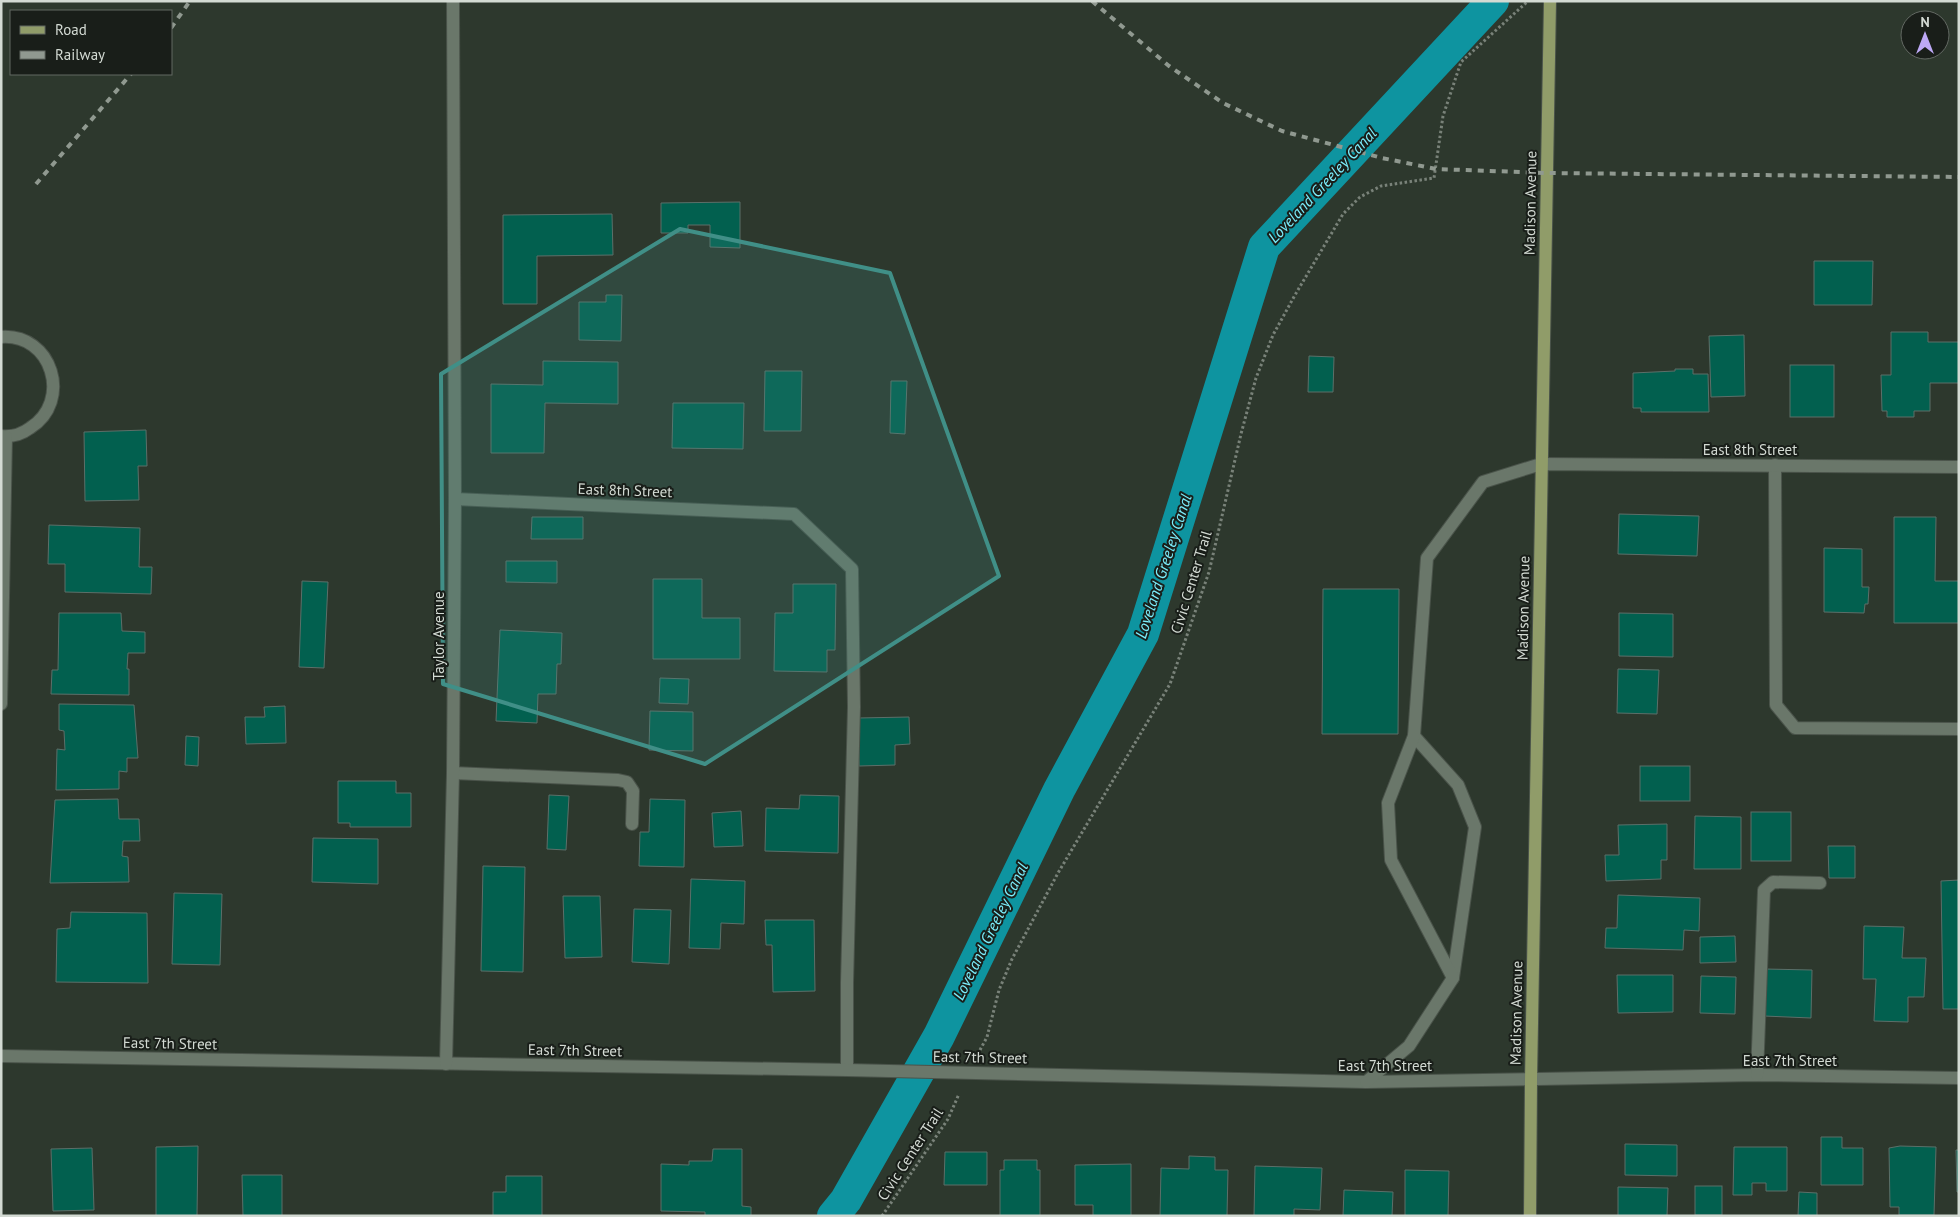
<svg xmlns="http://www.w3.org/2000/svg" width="1960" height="1217" font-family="'PT Sans',sans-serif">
<rect width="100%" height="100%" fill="#2d382d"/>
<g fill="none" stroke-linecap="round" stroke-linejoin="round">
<path stroke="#0e94a0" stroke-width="32" d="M833,1216L846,1200L939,1036L1059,790L1143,634L1264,247L1493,1"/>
</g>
<g fill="#02604f" stroke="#5c6f69">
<path d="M740,202V248L710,247V225H688V233H661V203Z"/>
<path d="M612,214L613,255L537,256V304H503V215Z"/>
<path d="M1814,261H1873L1872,305H1814Z"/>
<path d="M606,295H622L621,341L579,340V302H606Z"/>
<path d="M1891,332H1928V342H1959V383H1930V411H1914V417H1887V411H1882L1881,375H1891Z"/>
<path d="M1744,335L1745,396L1711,397L1709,336Z"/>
<path d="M1309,356L1334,357L1333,392H1308Z"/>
<path d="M543,361L618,362V404L545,403L544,453H491V384L543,385Z"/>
<rect x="1790" y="365" width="44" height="52"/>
<path d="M1675,369H1693V374H1708L1709,412H1641V408H1633V373L1675,371Z"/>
<path d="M765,371H802L801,431H764Z"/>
<path d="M891,381H907L905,434L890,433Z"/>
<path d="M673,403H744L743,449L672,448Z"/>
<path d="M146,430L147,466H138L139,500L85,501L84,432Z"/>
<path d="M1619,514L1699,516L1697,556L1618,554Z"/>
<path d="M532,517H583V539H531Z"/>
<path d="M1894,517H1936L1935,581H1959V623H1894Z"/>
<path d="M49,525L140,528L139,567H152L151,594L65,592V564H48Z"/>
<path d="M1824,548L1862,549V587H1869L1868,604H1865L1864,613L1824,612Z"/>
<path d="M506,561H557V583L506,582Z"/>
<path d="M653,579H702V618H740V659H653Z"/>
<path d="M302,581L328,582L324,668L299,667Z"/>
<path d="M793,584H836L835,650H827V672L774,671L775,613H793Z"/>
<path d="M1323,589H1399L1398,734H1322Z"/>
<path d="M59,613H121L122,631L145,632V653H128L127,669H129V695L51,694L52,670H58Z"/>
<path d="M1619,613L1673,614V657L1619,656Z"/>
<path d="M500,630L562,633L561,664H557L556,694H538L537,723L496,721Z"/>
<path d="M1618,669L1659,670L1657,714L1617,713Z"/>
<path d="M660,678L689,679L688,704L659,703Z"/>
<path d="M59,704L134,705L138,758H127V772L119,771V789L56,790L57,749L65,750L64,731L59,730Z"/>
<path d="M285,706L286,743L246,744L245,717H265L264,707Z"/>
<path d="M650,711L693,712V751L649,750Z"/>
<path d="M909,717L910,744L895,745V765L859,766L858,718Z"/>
<path d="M186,736L199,737L198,766L185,765Z"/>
<rect x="1640" y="766" width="50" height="35"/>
<path d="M338,781H396V793H411V827H350V823H338Z"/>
<path d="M549,795L569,796L566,850L547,849Z"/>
<path d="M800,795L839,796L838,853L765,851L766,808L799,809Z"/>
<path d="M118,799L119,819H139L140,841H123L122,856L128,857L129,882L50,883L55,800Z"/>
<path d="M650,799L685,800L684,867L639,866L640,832H649Z"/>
<path d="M741,811L743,846L714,847L712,813Z"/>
<rect x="1751" y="812" width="40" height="49"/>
<path d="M1695,816L1741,817V869H1694Z"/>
<path d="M1667,824V860H1661V879L1606,881L1605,855H1619L1618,825Z"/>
<path d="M313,838L378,839V884L312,882Z"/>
<path d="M1828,846H1855V878H1829Z"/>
<path d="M483,866L525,867L523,972L481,971Z"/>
<path d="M691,879L745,881L744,924L721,923L720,949L689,948Z"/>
<path d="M1959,880V1009H1943L1941,881Z"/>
<path d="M174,893L222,894L220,965L172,964Z"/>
<path d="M1618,895L1700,898L1699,931L1684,930L1683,950L1605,948L1606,928H1617Z"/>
<path d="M563,896H600L602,957L565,958Z"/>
<path d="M634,909L671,910L669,964L632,962Z"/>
<path d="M71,912L147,913L148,983L56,982L57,929L70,928Z"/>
<path d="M765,920H814L815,991L773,992L772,945H766Z"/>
<path d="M1864,926L1904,927L1902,958H1926L1924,997H1908V1022L1874,1021L1876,979H1863Z"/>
<path d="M1735,936L1736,962L1700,963V937Z"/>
<path d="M1765,969L1812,970L1811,1018L1764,1016Z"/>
<path d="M1617,975H1673V1012L1618,1013Z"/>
<path d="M1701,976L1736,977L1735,1014L1700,1013Z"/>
<path d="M1821,1137H1842V1148H1863V1185H1821Z"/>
<path d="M1625,1144L1677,1145V1176L1625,1175Z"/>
<path d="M198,1146L197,1216H156V1147Z"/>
<path d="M1900,1146L1936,1147L1934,1215H1899V1207H1890L1889,1148Z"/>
<path d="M1734,1147H1787V1191H1766V1183H1752V1195H1733Z"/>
<path d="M92,1148L94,1210L53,1211L51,1149Z"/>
<path d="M713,1149H742V1206L751,1207V1216H705V1212L661,1211V1164L689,1165V1161H712Z"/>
<path d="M1956,1150H1959V1192H1957Z"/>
<path d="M945,1152H987V1185H944Z"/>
<path d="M1189,1156L1215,1157V1170H1228L1227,1216H1160L1161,1168L1189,1169Z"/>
<path d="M1004,1160H1037V1170H1040V1216H1000V1170H1004Z"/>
<path d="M1131,1164V1216H1093V1205H1075V1165Z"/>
<path d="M1255,1166L1322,1168L1320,1210L1294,1209V1216H1254Z"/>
<path d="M1405,1170L1449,1171L1448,1216H1405Z"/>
<path d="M242,1175H282V1216H243Z"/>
<path d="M506,1176H542V1216H493V1192H506Z"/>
<rect x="1695" y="1186" width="27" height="29"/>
<path d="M1618,1187L1668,1188L1667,1216H1618Z"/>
<path d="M1344,1190L1393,1192L1392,1216H1343Z"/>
<path d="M1799,1192L1817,1193V1216H1798Z"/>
</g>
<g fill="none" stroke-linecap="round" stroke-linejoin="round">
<g stroke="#4a534a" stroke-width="14">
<g id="minor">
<path d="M1,337C52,333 73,401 30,428C22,434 11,437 1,436"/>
<path d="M1775,465L1776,705L1795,728L1959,729"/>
<path d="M455,499L794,514L852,569L854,707L847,983V1070"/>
<path d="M1,704L6,437"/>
<path d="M1414,736L1458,785L1475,827L1453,978"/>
<path d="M453,773L618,780L627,782L633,791L632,824"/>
<path d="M1,1056L847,1070L1366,1082L1757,1075L1959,1078"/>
<path d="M446,1064L453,773L455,499L453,1"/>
<path d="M1757,1075L1764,890L1773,882L1820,883"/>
<path d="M1366,1082L1409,1046L1453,978L1391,860L1388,803L1414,736L1427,558L1483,482L1541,464L1959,467"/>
</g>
</g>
<g stroke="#4a534a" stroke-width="14">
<path id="major" d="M1530,1216L1531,1080L1550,1"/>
</g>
<g stroke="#798279" stroke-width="3" stroke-dasharray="2.5 2.5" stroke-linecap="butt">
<path d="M980,1050L987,1037L999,990L1012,959L1058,873L1170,684L1209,572L1241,434L1256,378L1273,335L1295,295L1343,214L1360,197L1381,186L1434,178L1443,116L1461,62L1527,2"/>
<path d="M882,1216L948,1119L959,1094"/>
</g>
<use href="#minor" stroke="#6a776a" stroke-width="12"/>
<use href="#major" stroke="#909c69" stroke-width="12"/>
<g stroke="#909990" stroke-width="4" stroke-dasharray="6 6" stroke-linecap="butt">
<path d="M1092,1L1169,66L1223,103L1282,131L1382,158L1436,169L1547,173L1959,177"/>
<path d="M171,28L190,1"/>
<path d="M36,184L131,74"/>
</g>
</g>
<path fill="#408f87" fill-opacity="0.2" stroke="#408f87" stroke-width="4" stroke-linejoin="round" d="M680,229L890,273L999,576L705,764L443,684L441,374Z"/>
<g text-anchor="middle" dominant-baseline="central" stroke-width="4" stroke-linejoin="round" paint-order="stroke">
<g font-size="15" fill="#d3dad3" stroke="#191e19">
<text transform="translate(1530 203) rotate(-89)">Madison Avenue</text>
<text x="1750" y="449">East 8th Street</text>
<text transform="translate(625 490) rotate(2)">East 8th Street</text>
<text transform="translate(1191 582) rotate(-73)">Civic Center Trail</text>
<text transform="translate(1523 608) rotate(-89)">Madison Avenue</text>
<text transform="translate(438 636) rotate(-90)">Taylor Avenue</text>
<text transform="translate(1516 1013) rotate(-89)">Madison Avenue</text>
<text transform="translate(170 1043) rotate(1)">East 7th Street</text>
<text transform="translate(575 1050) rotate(1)">East 7th Street</text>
<text transform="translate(980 1057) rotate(1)">East 7th Street</text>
<text x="1790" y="1060">East 7th Street</text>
<text x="1385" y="1065">East 7th Street</text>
<text transform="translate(910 1154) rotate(-57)">Civic Center Trail</text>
</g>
<g font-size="16" font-style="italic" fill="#7ceefc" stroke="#191e19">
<text transform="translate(1322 185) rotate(-47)">Loveland Greeley Canal</text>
<text transform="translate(1163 566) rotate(-72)">Loveland Greeley Canal</text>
<text transform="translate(990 931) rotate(-64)">Loveland Greeley Canal</text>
</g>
</g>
<rect width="1960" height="1217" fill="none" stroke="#d3dad3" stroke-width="5"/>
<rect x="10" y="10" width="162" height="65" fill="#191e19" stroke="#636963"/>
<rect x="20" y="26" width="25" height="8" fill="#909c69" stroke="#636963"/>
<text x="55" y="35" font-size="15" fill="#d3dad3">Road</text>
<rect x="20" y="51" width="25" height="8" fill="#909990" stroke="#636963"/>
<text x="55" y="60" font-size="15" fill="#d3dad3">Railway</text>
<g transform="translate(1925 35)"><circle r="24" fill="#191e19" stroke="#636963"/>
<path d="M0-4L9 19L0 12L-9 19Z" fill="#bda9f5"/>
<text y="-8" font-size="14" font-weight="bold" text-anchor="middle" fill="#d3dad3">N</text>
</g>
</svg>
